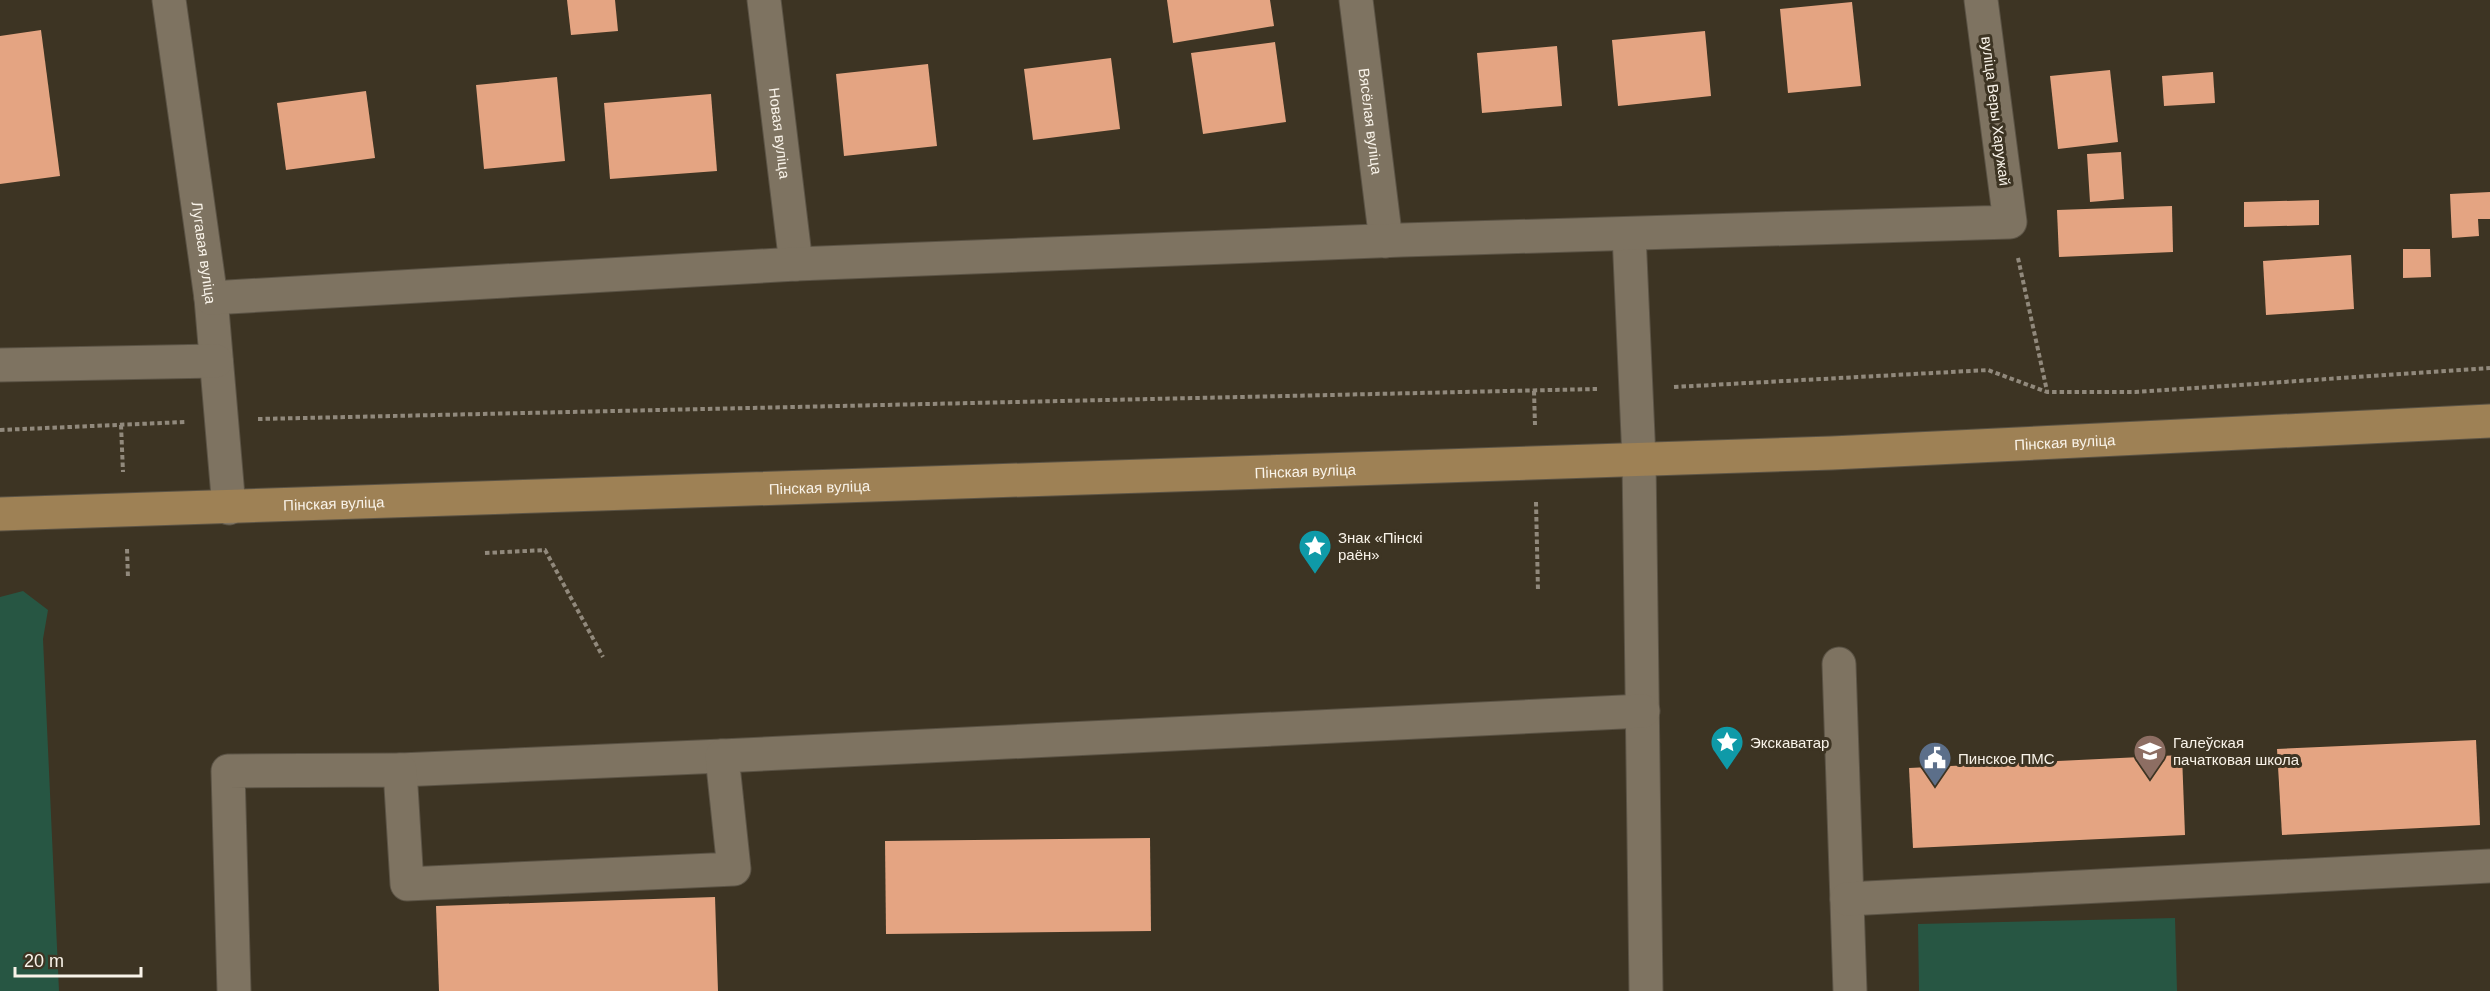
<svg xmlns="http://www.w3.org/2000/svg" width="2490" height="991" font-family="Arial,sans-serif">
<rect width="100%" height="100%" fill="#3d3423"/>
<g fill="#275643">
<path d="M23,591L48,610L43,639L59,991H0V597Z"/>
<path d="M2175,918L2177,991H1919L1918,924Z"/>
</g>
<g fill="#e4a482">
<path d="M567,0H615L618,31L571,35Z"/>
<path d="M1167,0H1270L1274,26L1173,43Z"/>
<path d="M1852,2L1861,86L1788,93L1780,9Z"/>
<path d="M41,30L60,176L0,184V36Z"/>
<path d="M1705,31L1711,96L1618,106L1612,40Z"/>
<path d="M1275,42L1286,122L1203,134L1191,53Z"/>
<path d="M1557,46L1562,106L1482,113L1477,53Z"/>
<path d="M1111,58L1120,129L1033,140L1024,69Z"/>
<path d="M928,64L937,146L844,156L836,74Z"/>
<path d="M2110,70L2118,142L2058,149L2050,76Z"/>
<path d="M2213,72L2215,103L2164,106L2162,76Z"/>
<path d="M557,77L565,161L484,169L476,85Z"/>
<path d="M366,91L375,158L286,170L277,103Z"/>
<path d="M711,94L717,171L610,179L604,103Z"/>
<path d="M2121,152L2124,199L2090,202L2087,154Z"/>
<path d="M2490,192V219H2478L2479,236L2452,238L2450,194Z"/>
<path d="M2319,200V225L2244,227V202Z"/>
<path d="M2172,206L2173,252L2059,257L2057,210Z"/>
<path d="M2403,249H2430L2431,277L2403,278Z"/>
<path d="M2351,255L2354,309L2266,315L2263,261Z"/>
<path d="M2476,740L2480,825L2282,835L2277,749Z"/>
<path d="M2182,755L2185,835L1913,848L1909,768Z"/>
<path d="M1150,838L1151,931L886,934L885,841Z"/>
<path d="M715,897L718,991H439L436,906Z"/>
</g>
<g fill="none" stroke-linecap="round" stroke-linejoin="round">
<g stroke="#5b5345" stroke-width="35">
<g id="minor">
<path id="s1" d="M169,0L211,298L229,508"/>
<path id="s2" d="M764,0L796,264"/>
<path id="s3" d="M1356,0L1386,241"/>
<path d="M1629,234L1639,459L1646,991"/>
<path d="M211,298L796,264L1402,240L2010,222L1981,0"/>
<path d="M0,365L216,361"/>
<path d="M1839,664L1850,991"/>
<path d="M400,770L722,756"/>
<path d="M1847,899L2490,866"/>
<path d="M234,991L228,771L400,770L407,884L734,869L722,756L1643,711"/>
</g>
</g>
<g stroke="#5b5345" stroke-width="35">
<g id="major">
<path id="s4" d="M0,514L1832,453L2490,421"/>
</g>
</g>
<g stroke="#91897c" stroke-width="4" stroke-dasharray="4.5 3" stroke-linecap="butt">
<path d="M2018,258L2047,391"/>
<path d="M1674,387L1988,370L2047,392H2135L2490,368"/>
<path d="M1534,391L1535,425"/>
<path d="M258,419L1597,389"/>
<path d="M121,425L123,472"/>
<path d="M0,430L185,422"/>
<path d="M1536,502L1538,591"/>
<path d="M127,549L128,578"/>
<path d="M485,553L545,550L603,657"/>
</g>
<use href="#minor" stroke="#7e7361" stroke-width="33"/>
<use href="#major" stroke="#9e8155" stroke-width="33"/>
</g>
<defs>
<g id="sight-pin" transform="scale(1.725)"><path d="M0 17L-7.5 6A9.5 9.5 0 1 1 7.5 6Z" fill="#0f9aa8" stroke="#3d3423"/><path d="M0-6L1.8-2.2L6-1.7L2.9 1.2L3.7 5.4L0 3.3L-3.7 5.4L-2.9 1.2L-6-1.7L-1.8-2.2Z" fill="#fff"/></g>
<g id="school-pin" transform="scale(1.725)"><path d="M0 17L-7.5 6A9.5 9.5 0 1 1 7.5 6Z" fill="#8d6e63" stroke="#3d3423"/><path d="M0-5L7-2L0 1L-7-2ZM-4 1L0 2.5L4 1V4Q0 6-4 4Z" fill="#fff"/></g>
<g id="civic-pin" transform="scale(1.725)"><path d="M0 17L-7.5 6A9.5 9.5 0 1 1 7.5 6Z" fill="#5c6f8a" stroke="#3d3423"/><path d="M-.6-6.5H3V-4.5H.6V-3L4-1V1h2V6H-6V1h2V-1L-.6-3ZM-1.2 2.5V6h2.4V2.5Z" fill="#fff"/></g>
</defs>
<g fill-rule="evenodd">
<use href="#sight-pin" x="1315" y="546"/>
<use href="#sight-pin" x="1727" y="742"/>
<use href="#school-pin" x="2150" y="751"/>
<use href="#civic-pin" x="1935" y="758"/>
</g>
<g text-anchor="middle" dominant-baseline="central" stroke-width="6" stroke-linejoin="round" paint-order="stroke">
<g font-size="15" fill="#f9f3e9" stroke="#3d3423">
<text transform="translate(1996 111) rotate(83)">вуліца Веры Харужай</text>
<text stroke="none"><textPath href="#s3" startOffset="122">Вясёлая вуліца</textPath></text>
<text stroke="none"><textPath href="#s2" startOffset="134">Новая вуліца</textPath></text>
<text stroke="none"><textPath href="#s1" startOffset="255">Лугавая вуліца</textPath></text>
<text stroke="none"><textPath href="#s4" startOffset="2066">Пінская вуліца</textPath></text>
<text stroke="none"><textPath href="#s4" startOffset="1306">Пінская вуліца</textPath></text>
<text stroke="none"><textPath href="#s4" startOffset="820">Пінская вуліца</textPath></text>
<text stroke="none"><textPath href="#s4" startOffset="334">Пінская вуліца</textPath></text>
</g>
<g font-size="15" fill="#f9f3e9" stroke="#3d3423" text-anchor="start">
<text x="1338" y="537">Знак «Пінскі<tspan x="1338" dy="17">раён»</tspan></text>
<text x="1750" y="742">Экскаватар</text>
<text x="2173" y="742">Галеўская<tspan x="2173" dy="17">пачатковая школа</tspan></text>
<text x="1958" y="758">Пинское ПМС</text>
</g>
</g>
<path d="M15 967v9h126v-9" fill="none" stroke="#f9f3e9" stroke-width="3"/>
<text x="24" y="967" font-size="18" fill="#f9f3e9" stroke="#3d3423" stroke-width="4.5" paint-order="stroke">20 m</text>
</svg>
